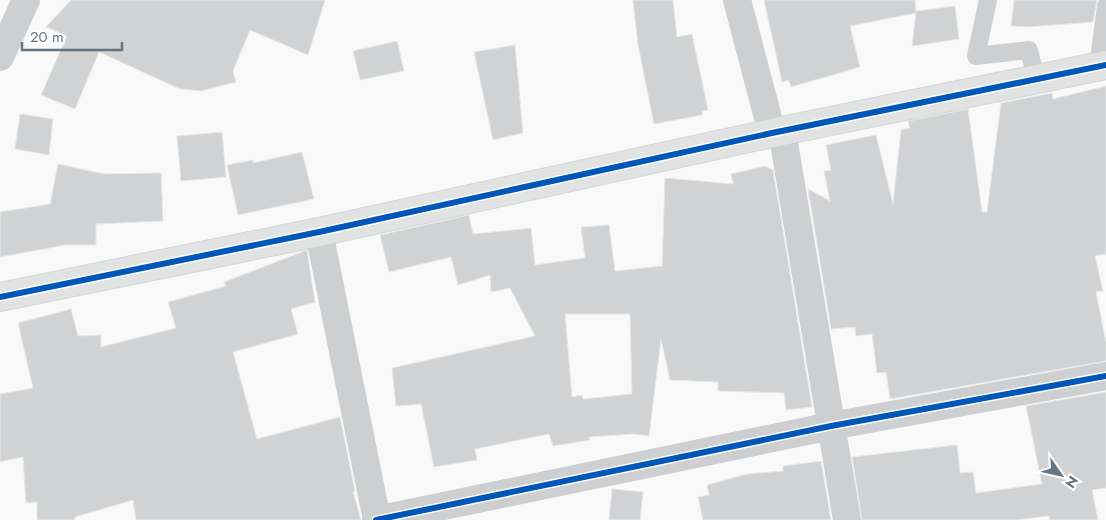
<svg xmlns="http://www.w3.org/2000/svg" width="1106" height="520" font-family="Jost,sans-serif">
<rect width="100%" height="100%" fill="#f9f9f9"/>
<g fill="#d0d2d3" stroke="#e8e8e8" fill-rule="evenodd">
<path d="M71,0H325L308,55L250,30L233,71L236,82L201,91L180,89L99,52L75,109L41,95L67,36L46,27Z"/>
<path d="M633,0H673L677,37L692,34L708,110L702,111V115L654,124L638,45Z"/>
<path d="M764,0H915L916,11L955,6L959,39L912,46L916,13L850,26L860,67L791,87L789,80L782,82Z"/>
<path d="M1014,0H1097L1093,22L1028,27L1011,26Z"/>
<path d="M397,41L404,71L360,80L353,51Z"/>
<path d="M515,45L523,133L493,140L474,52Z"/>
<path d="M1106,86V254L1095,256L1103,291L1096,292L1106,342V361L890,399L886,372L877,373L872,334L856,336L855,327L831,329L808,189L830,201L824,171L831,170L826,145L876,135L893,204L901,130L910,128L908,121L968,109L982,212H987L1001,103L1052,93L1053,99Z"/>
<path d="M20,114L53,119L49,155L15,149Z"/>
<path d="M222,132L226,177L181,181L177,136Z"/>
<path d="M302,152L314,199L238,215L227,165L253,160V163Z"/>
<path d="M58,164L104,174L161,173L163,221L96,224V245H66L0,257V212L50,204Z"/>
<path d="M765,166L773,170L812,407L786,410L784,393L718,391V382L670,380L661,339L649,436L633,434L589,437L590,440L553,446L549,434L475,449L477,460L434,467L421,404L396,406L392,368L535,336L510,288L491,292L490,275L458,285L451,257L389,272L380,235L469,215L473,234L531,228L535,265L585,258L581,227L609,225L615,271L662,266L665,178L733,184L731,174ZM565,314H630L632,394L583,399L582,395L572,397Z"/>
<path d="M307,250L315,302L291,309L298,334L233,352L257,439L340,417L355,491L353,492L361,520H136L133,500L75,517V520H37V502L26,503L23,457L0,462V394L33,388L18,323L71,309L78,336L101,335V347L176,328L168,302L226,286L224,282Z"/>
<path d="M1106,392V488L1092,490L1098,520H1050L1049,516L1016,520H862L852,457L957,445L960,473L973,472L976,493L1042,484L1026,406Z"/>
<path d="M821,461L831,520H703L698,497L709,495L707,485L747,474L783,471V466Z"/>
<path d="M612,489L643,492L640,520H609Z"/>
</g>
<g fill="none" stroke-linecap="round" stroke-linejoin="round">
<g stroke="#d5d6d7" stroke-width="30">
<path id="secondary" d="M0,297L319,232L772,133L1106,65"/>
</g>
<g stroke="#cecfd0" stroke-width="18">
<path d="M988,0L976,56L1029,50L1036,79"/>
<path d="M1098,67L1106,6"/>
</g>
<g stroke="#cecfd0" stroke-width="28">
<path d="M737,0L772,133"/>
<path d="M0,57L26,0"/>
<path d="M782,131L847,520"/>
<path d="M319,232L377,520"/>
<path d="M376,520L831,426L1106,376"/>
</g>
<use href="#secondary" stroke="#e1e2e2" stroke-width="28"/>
<g stroke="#fff" stroke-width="9">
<g id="cycleway">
<path d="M0,297L319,232L772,133L1106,65"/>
<path d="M376,520L831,426L1106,376"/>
</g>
</g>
<use href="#cycleway" stroke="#0057b8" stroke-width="6"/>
</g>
<g transform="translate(1061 475) rotate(124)" stroke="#ffffff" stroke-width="4" paint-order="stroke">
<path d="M0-4L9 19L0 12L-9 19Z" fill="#657683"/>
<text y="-8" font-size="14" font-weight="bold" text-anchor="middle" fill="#657683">N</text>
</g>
<path d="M22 42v8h100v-8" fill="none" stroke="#657683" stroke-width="2.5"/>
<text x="30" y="42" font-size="15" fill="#657683" stroke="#ffffff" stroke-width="4" paint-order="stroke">20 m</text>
</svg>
